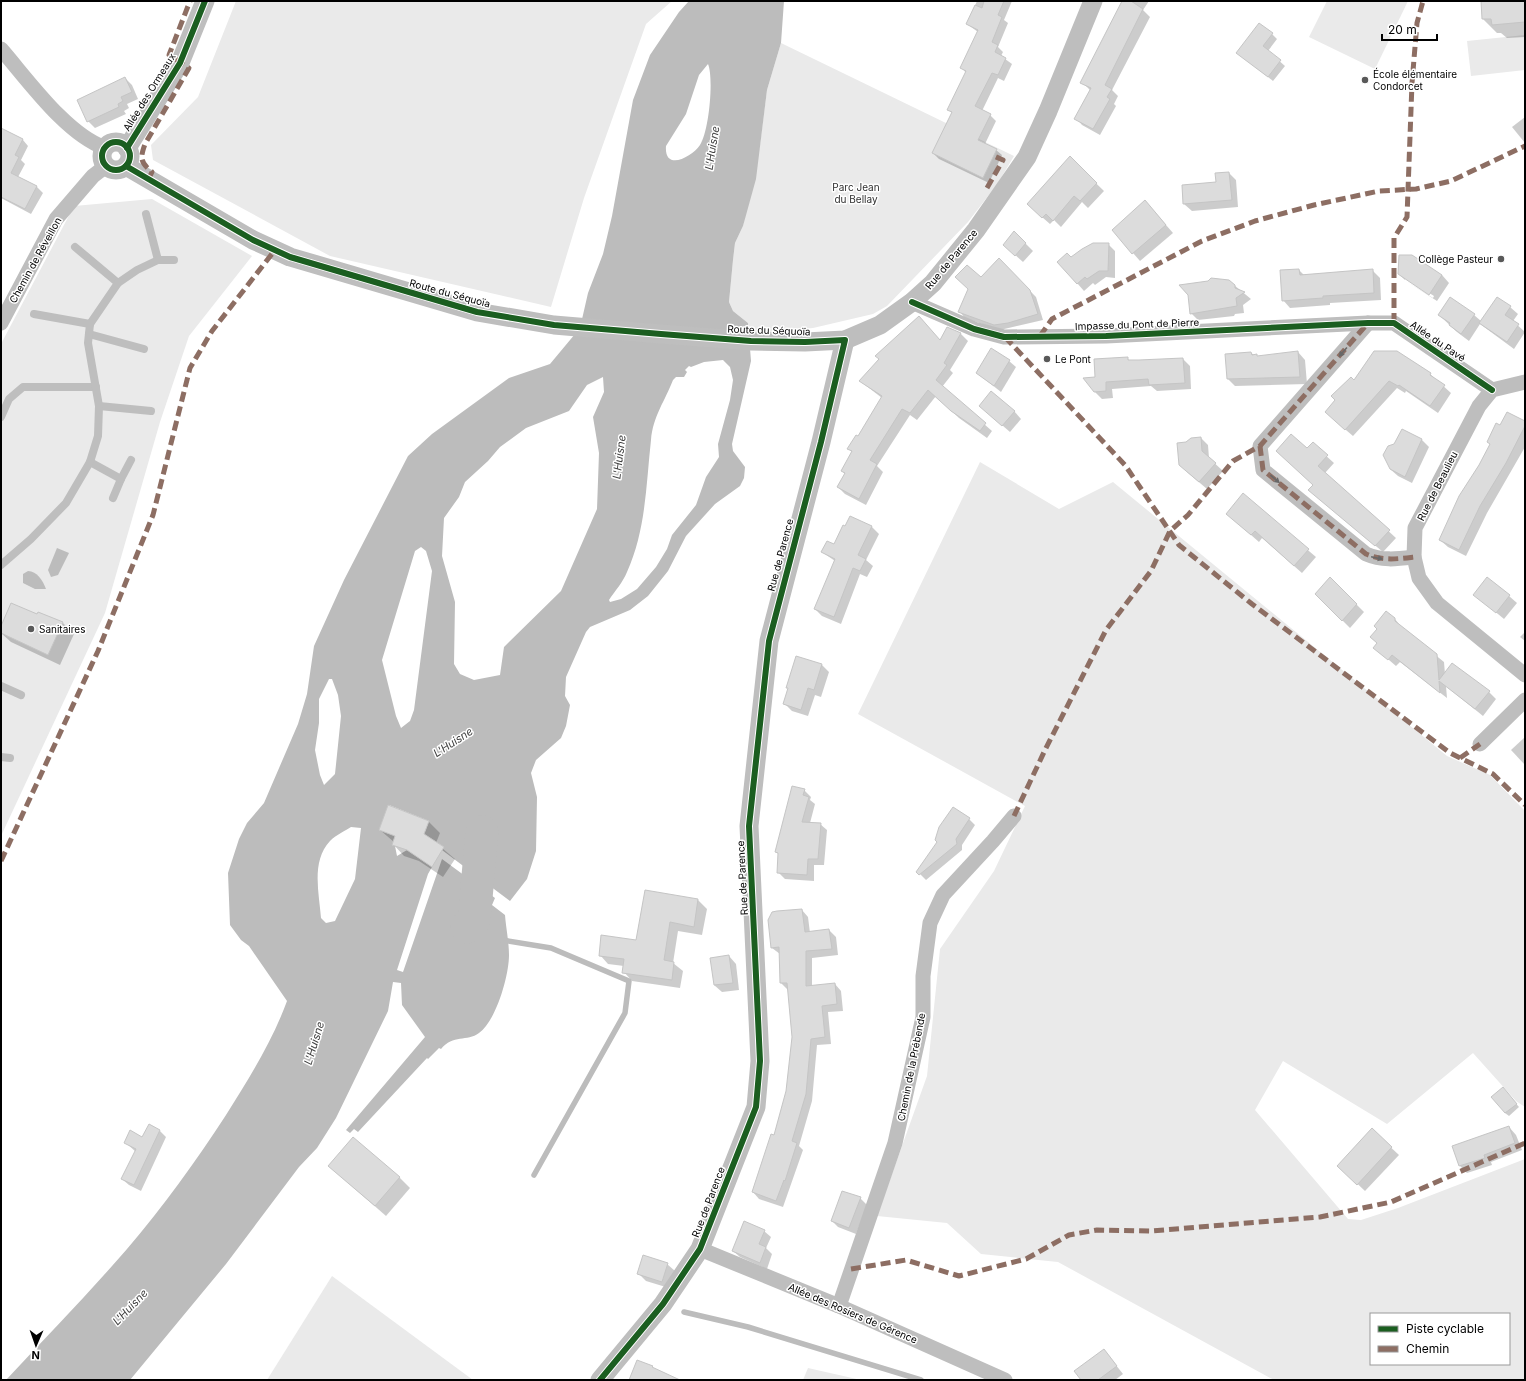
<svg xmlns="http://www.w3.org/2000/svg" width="1526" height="1381" font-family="Inter,sans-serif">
<rect width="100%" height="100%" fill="#fff"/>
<g fill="#eaeaea" fill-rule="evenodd">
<path d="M236,1H672L646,24L584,198L551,307L330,256L153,160L151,145L198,97Z"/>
<path d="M1327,1H1408L1375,69L1309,37Z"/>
<path d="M1525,35V70L1471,76L1467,41Z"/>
<path d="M781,43L1014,156L998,183L968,222L887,306L873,314L813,328L750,334L748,323L733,311L729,302L733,260L735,243L743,226L760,145L767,90Z"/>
<path d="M152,199L252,256L189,336L160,422L105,613L1,836V344L74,206Z"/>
<path d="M980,462L1059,509L1113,482L1447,756L1490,775L1525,811V1107L1516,1101L1473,1053L1387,1124L1283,1061L1255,1110L1348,1219L1361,1220L1398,1208L1525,1159V1380H1274L1058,1262L981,1254L947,1223L877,1216L927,1076L940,949L994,871L1025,806L858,714ZM1371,1314H1509V1364H1371Z"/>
<path d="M332,1276L473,1380H267Z"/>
<path d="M808,1368L861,1380H803Z"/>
</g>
<g fill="#bcbcbc" fill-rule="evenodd">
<path d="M689,1H784L781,43L767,90L756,179L743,226L735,243L733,260L729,302L733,311L748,323L751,361L732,444L733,451L745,467L744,478L740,486L715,504L686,536L668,571L648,596L630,610L590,627L586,632L566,677L565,696L570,705L566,726L561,738L536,760L531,773L537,797L536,851L527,879L510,901L442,850L444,847L424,834L429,821L389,805L379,830L395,836L392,845L395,846L397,856L407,850L432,867L428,874L397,970L403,972L442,859L495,898L492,905L505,915C506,928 509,942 509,955C509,976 496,1021 479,1033C467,1042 453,1034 441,1049L439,1048L428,1059L427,1058L358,1132L354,1129L350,1133L346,1130L425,1037L402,1005L401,983L393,982L388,1011L336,1118L317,1148L299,1167L226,1264L130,1380H6C46,1337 88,1294 127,1249C163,1207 196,1161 226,1115C249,1078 272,1042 287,1001L249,946L241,940L230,925L228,873L239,839L247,823L264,803L298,724L307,694L314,646L344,580L408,456L432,434L509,378L550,364L580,328L588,293L603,254L612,216L633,100L650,55L679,12ZM708,64C714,78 709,132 700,145C692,157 664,172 666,146L686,114L699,75ZM723,360L730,367L733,380L730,400L718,444L719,457L706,477L696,505L672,535L667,549L656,567L637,589L621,599L610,602L609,600C615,591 623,582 627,572C646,530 646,485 651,440C653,416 665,401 673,380L676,377H684L687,372L685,370L689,366L691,367L704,362ZM603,377L604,392L593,417L599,453L597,509L561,591L504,647L500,675L474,680L460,674L454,664L455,602L442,556L444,518L459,497L465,482L488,461L500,447L526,428L569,411L587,385ZM421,547L426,551L432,571L414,710L410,721L401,728L396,716L382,660L415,551ZM329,679H332L338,695L341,716L335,774L324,785L320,775L315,750L319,723V699ZM351,827L361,828L355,879L335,921L326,923L321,918C319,893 311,861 330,841C336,835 345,831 351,827Z"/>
<path d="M57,548L69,553L58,575L51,577L48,570Z"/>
<path d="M28,571C37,571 43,581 46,589H35L23,583V574Z"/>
</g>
<g fill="#0003">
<path d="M977,1H1012L1004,20L1008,23L998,47L1003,52L1001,56L1012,64L1004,81L998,78L982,111L990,115L996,121L985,144L996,150L1002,155L989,183L939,159L933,153L952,113L949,110L966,73L962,68L978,32L967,24Z"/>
<path d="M1123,1H1149L1143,10L1150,17L1112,90L1118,96L1114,104L1116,106L1100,135L1082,125L1076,118L1091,91L1082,82Z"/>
<path d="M1482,1H1525V37L1507,38L1501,33H1497L1483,19Z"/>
<path d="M1272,34L1277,39L1268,51L1285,66L1273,81L1238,53Z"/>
<path d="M125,78L132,85L138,99L127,104L129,108L124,111L126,114L95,128L88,121Z"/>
<path d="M1525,117V143L1512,127Z"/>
<path d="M5,131L23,140L28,146L21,160L25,164L18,177L37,187L43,193L31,214L1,198V139Z"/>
<path d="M1070,158L1104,191L1088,208L1082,202L1061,227L1054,220L1050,224L1035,211Z"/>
<path d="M1229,173L1236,180L1238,207L1192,211L1184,204L1183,185L1217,183Z"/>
<path d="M1152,209L1173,233L1140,261L1113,230Z"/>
<path d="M1014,232L1033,251L1023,262L1012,252Z"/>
<path d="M1108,244L1115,251V278L1106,277L1095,285L1093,283L1084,291L1077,283L1071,259Z"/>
<path d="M999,259L1036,297L1043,320L1000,330L965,318L960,312L981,278Z"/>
<path d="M1299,270L1304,275L1372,270L1380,278L1381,300L1330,303V305L1290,308L1283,300Z"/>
<path d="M1399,274L1442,275L1449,283L1437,301L1406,281L1433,298L1434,296L1405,278V280Z"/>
<path d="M1234,285L1251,299L1243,305L1244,313L1235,314L1234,316L1198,320L1191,313Z"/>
<path d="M1510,307L1518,314L1513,321L1525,332L1514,349L1480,324L1469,341L1457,332L1439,315H1474L1481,321Z"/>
<path d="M947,328L961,334L968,341L950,370L953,373L942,387L992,431L987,438L959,418L936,396L917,420L910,415L877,466L883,472L866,505L845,494L838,487L845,474L842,471L852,452L849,449L858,437L882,398L860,381L941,341Z"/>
<path d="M1298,352L1305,360L1307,384L1235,386L1228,379L1226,355L1251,353L1258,357Z"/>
<path d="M1127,358L1130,361L1183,359L1190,366L1191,389L1157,391L1151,386L1112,389L1113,398L1102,399L1095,392L1096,378Z"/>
<path d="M1009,361L1016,367L1001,392L977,373Z"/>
<path d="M1430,374L1451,393L1438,413L1406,391L1405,393L1397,388L1353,436L1333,419L1354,381Z"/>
<path d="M1014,411L1021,419L1010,432L988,413Z"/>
<path d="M1525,422V447L1487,513L1466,556L1448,547L1440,540L1500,426Z"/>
<path d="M1402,430L1422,440L1429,447L1412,483L1398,476L1390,469Z"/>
<path d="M1201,438L1208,445L1209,458L1223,471L1207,489L1187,472V443Z"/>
<path d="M1313,444L1334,463L1325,473L1396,538L1383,552L1317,497L1307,450Z"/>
<path d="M1243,495L1316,557L1302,573L1262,538L1259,542L1227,514Z"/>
<path d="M851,517L872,527L879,534L866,560L873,566L867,577L860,574L841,624L822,616L815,609L835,561L822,552L835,545Z"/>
<path d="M1330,578L1364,612L1350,628L1316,594Z"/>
<path d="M1475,595L1509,596L1517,603L1504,619Z"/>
<path d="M39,613L63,623L74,634L60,665L11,642L1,633V628L38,616Z"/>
<path d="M1395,619L1402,628L1444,662L1445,674L1489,692L1496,699L1483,716L1446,686L1447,698L1400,662L1396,666L1375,648L1378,644L1371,637Z"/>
<path d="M1525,632V641L1520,637Z"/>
<path d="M822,665L829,672L821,697L815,695L808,716L792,711L785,704L789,689L787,687Z"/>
<path d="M1525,737V765L1511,750Z"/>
<path d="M804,790L811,797L810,800L815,804L810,823L820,824L827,830L824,865H814V881L785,879L778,872L779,855L776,851Z"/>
<path d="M389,807L429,822L440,833L436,843L455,859L443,877L419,861L404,856L393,844L394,842L380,830Z"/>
<path d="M969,819L975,825L962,845V850L926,880L918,872Z"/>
<path d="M646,891L698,900L707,909L702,935L678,931L673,963L683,971L680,988L632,981L624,972V966L608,964L600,955L637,941Z"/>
<path d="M802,910L808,917L810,933L829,930L836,937L838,955L812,958V986L835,984L841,991L843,1011L828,1012L831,1044L817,1045L812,1101L799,1146L803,1150L783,1207L759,1199L753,1192L774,1136L787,1091L793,1037L788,990L781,983L780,954L772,948Z"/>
<path d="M729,956L736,964L739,990L722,992L714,985Z"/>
<path d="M1506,1092L1519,1107L1509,1116L1505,1113Z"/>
<path d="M1509,1127L1516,1135L1522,1150L1491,1162L1492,1165L1467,1173L1460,1166L1453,1146Z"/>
<path d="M1372,1130L1399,1155L1365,1191L1346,1173Z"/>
<path d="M160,1131L166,1137L141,1191L129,1185L122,1179L136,1152L125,1142L143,1138Z"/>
<path d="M329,1166L399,1177L410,1188L386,1216Z"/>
<path d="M860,1198L867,1205L856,1234L838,1227L832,1221Z"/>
<path d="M764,1231L771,1237L766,1248L772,1254L767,1269L740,1257L733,1251Z"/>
<path d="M667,1264L675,1271L669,1288L646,1281L638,1273Z"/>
<path d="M1104,1350L1123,1374L1115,1380H1082Z"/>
</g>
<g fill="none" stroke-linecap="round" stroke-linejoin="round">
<g stroke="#bcbcbc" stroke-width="5.5">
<path d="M502,940L551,948L629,981L625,1013L534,1175"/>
<path d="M684,1312L748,1327L921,1380"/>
</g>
<path stroke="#bcbcbc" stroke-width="33" d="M467,927L474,920L482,832"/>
</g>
<g fill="#dcdcdc" stroke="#c5c5c5">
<path d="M984,1H1004L998,15L1002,17L992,42L998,45L995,52L1006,58L998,75L992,73L975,106L991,114L978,140L997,149L983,178L932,153L952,112L947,110L966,71L960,68L978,30L966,24L975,5L982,8Z"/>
<path d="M1122,1H1131L1143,9L1105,85L1112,89L1107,97L1110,99L1093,129L1074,119L1091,88L1080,83Z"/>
<path d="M1481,1H1525V22L1492,25L1491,19H1482Z"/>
<path d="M1259,23L1273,33L1263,46L1281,60L1268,77L1236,53Z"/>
<path d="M125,77L132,92L121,97L123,101L118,104L119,107L87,122L77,100Z"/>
<path d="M1,128L23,139L15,155L19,157L11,173L37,186L25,209L1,197Z"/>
<path d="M1070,156L1097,183L1080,201L1074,196L1053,221L1046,214L1042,218L1027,204Z"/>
<path d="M1229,172L1232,200L1183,204L1182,185L1216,182L1215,173Z"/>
<path d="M1145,200L1166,225L1132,254L1112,230Z"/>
<path d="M1014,231L1026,243L1015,256L1003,245Z"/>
<path d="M1093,243H1109L1108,271H1099L1087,279L1085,277L1077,284L1057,262L1067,253L1071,257L1082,249Z"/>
<path d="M1399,255H1412L1442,275L1429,295L1398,274Z"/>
<path d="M999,258L1030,290L1038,314L1008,323L994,325L958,312L968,289L955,277L967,265L981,277Z"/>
<path d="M1299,269L1300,275L1373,269L1374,293L1323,296V298L1282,301L1280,270Z"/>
<path d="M1211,278L1229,280L1235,285V288L1245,292L1236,298L1237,306L1190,314L1188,295L1179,285L1208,281Z"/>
<path d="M1450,297L1475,314L1461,334L1449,325L1450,323L1438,315Z"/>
<path d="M1497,297L1511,306L1505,315L1519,324L1507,342L1479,323Z"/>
<path d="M919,316L940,340L947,327L961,333L944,363L947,365L936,380L986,423L980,431L951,411L928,390L910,413L902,409L870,460L877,464L859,499L837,487L845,473L841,471L852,451L847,449L856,435L858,436L882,396L859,381L879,359L875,356Z"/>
<path d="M991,348L1010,360L994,386L976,373Z"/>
<path d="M1298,351L1300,377L1227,379L1225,354L1251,352L1252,355L1257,354V356Z"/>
<path d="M1374,351H1397L1431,373L1430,375L1445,385L1430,406L1399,385L1398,386L1389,381L1345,430L1325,412L1335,400L1331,396L1351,377L1354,380Z"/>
<path d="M1128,357V360H1139L1183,358L1185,383L1149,385L1148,379L1106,382V391L1094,392L1083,378L1095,377L1094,359Z"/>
<path d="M991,391L1015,411L1002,426L979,406Z"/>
<path d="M1507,412L1525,421V426L1506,463L1480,506L1459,550L1439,540L1459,496L1479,465L1490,444L1487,442L1496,423L1500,425Z"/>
<path d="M1402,429L1422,439L1405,477L1390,469L1383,455L1388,446L1394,444Z"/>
<path d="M1291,434L1307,448L1313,442L1328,455L1318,466L1390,530L1375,546L1308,490L1313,485L1276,451Z"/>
<path d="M1201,437L1202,451L1216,463L1199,482L1179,465L1177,443L1186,442L1191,438Z"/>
<path d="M1243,493L1309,549L1294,566L1255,531L1251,535L1226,514Z"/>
<path d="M850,516L872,526L858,555L866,559L860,571L853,568L834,617L814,609L835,559L821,552L827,541L834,544L843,525L845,526Z"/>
<path d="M1330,577L1357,604L1342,621L1315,594Z"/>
<path d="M1487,577L1510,595L1496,613L1473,595Z"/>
<path d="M11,603L37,614L38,612L63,622L48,655L1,633V626Z"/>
<path d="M1386,611L1395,618V621L1437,654L1439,680L1452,663L1490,691L1475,709L1439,681L1440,693L1392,655L1388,660L1373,648L1377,643L1370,637L1377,629L1374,626Z"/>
<path d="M796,656L822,664L814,690L808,688L801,710L783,704L788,688H786Z"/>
<path d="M792,786L805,789L803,795L809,797L802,822L821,823L818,859H808L807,875L777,873L778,853L775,852Z"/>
<path d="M388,805L429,821L424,834L444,847L432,867L407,850L392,845L395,836L379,830Z"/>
<path d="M953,807L970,818L956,839L957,844L919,875L916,872L937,842L935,840L939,827Z"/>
<path d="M645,890L698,899L694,927L670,922L664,960L674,962L672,980L622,973L624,959L599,956L601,935L636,940Z"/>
<path d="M802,909L805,932L829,929L832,949L806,951V986L835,983L837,1004L822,1006L825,1037L811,1039L806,1094L792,1141L797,1143L785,1181L784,1180L776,1201L752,1192L771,1134L774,1135L786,1091L792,1037L787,983H780L779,947L771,948L768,920L772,912L777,911Z"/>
<path d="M729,955L733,983L714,985L710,958Z"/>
<path d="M1503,1087L1517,1104L1505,1113L1491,1097Z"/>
<path d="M149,1124L160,1130L134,1185L121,1179L136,1149L124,1143L130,1130L142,1137Z"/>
<path d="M1509,1126L1515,1143L1484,1155L1485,1158L1459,1166L1452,1146Z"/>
<path d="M1372,1128L1392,1147L1357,1185L1337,1166Z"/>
<path d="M353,1137L400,1177L375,1206L328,1166Z"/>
<path d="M842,1191L861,1197L849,1228L831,1221Z"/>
<path d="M744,1221L765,1230L759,1244L766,1247L760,1263L732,1251Z"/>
<path d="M643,1255L668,1263L662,1282L637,1274Z"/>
<path d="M1104,1349L1117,1366L1098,1380H1081L1074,1371Z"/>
<path d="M637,1360L653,1366L652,1367L680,1380H629Z"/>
</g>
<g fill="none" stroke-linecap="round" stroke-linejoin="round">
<g stroke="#bebebe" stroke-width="8">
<path d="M146,214L158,260"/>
<path d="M75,247L118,283"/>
<path d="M34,314L90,324"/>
<path d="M89,334L144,349"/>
<path d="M99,406L151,411"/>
<path d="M1,417L9,399L23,387H96"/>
<path d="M90,462L121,479L113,498"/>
<path d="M121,479L131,460"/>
<path d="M1,565L31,539L66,503L90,462L98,436L99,406L88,343L90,324L118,283L137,270L158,260H174"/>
<path d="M1,686L21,695"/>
<path d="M1,757L10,758"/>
</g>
<g stroke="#bebebe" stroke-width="15">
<path d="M1,49C28,80 66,134 105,148"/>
<path d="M912,302L974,329L1004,337L1106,336L1368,323H1394L1492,390"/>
<path d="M1,323L56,219L93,176L106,166"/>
<path d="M1368,323L1260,446L1263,470L1366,554C1382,561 1397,559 1414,557"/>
<path d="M1525,382L1492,390L1479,406L1415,528L1414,557L1419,578L1437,603L1525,675"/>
<path d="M1480,744L1525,700"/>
<path d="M700,1249L839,1306L1005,1380"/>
<path d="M839,1306L895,1143L923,1017V976L930,923L943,895L993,841L1014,816"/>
</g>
<g stroke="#bebebe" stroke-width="19">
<circle cx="116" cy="156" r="14"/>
<path d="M127,148L180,63L205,1"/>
<path d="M126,166L253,240L290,257L477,312L554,325L661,334L751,341L805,342L845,340L880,325L912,302L933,283L976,230L1027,157L1048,111L1093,1"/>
<path d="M600,1380L663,1304L700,1249L756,1107L760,1061L749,826L769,641L821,442L845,340"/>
</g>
<g stroke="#8d6e63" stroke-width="5" stroke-dasharray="10 5" stroke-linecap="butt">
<path d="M148,180L152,172C140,162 140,158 145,144L189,68L169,55L190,1"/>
<path d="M987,188L1003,160L994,156"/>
<path d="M1394,323V238L1407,217L1412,83L1417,23L1423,1"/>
<path d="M1040,336L1052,319L1202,241L1255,221L1314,205L1379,191L1416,189L1451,181L1525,146"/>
<path d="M1005,337L1125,465L1179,545L1252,604L1450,753L1493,774L1525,805"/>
<path d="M1260,446L1263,470L1366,554C1382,561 1397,559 1414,557"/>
<path d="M1460,758L1480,744"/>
<path d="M1014,816L1045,750L1106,630L1151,571L1170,531L1188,515L1233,461L1260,446L1368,323"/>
<path d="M1,861L98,651L153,515L190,368L212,331L275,250"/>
<path d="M851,1269L906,1260L959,1276L1026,1259L1069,1235L1097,1230L1151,1231L1320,1217L1391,1202L1525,1143"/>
</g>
<g stroke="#fff" stroke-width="8">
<g id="cycleway">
<circle cx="116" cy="156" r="14"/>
<path d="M127,148L180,63L205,1"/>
<path d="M126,166L253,240L290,257L477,312L554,325L661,334L751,341L805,342L845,340L821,442L769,641L749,826L760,1061L756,1107L700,1249L663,1304L600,1380"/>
<path d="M912,302L974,329L1004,337L1106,336L1368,323H1394L1492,390"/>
</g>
</g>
<use href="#cycleway" stroke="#1b5e20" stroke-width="6"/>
</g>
<defs><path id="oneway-solid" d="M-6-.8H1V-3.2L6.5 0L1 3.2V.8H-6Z"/></defs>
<g fill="#686868">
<use href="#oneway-solid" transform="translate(1343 352) rotate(131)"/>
<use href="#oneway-solid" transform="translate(1275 479) rotate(40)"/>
<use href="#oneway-solid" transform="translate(1377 558) rotate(12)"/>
</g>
<g fill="#595959" stroke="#fff" stroke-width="1.5">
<circle cx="1365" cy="80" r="4"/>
<circle cx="1501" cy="259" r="4"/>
<circle cx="1047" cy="359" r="4"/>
<circle cx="31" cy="629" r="4"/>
</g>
<g text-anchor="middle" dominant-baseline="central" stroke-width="3" stroke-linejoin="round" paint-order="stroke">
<g font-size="10" fill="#000" stroke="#fff" text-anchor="start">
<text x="1373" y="74">École élémentaire<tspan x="1373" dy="12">Condorcet</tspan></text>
<text x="1493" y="259" text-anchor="end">Collège Pasteur</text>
<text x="1055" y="359">Le Pont</text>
<text x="39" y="629">Sanitaires</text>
</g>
<g font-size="10" fill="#000" stroke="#fff">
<text transform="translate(149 92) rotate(-58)">Allée des Ormeaux</text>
<text transform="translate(951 259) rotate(-50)">Rue de Parence</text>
<text transform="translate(35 260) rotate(-61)">Chemin de Réveillon</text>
<text transform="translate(450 293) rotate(15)">Route du Séquoïa</text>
<text transform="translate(1137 324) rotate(-2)">Impasse du Pont de Pierre</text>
<text transform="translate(769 330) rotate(2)">Route du Séquoïa</text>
<text transform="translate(1438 341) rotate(34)">Allée du Pavé</text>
<text transform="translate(1437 486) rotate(-63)">Rue de Beaulieu</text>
<text transform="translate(780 555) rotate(-75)">Rue de Parence</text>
<text transform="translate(742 878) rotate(-93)">Rue de Parence</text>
<text transform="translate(911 1067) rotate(-79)">Chemin de la Prébende</text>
<text transform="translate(708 1202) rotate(-69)">Rue de Parence</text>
<text transform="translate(853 1313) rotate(23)">Allée des Rosiers de Gérence</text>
</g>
<g font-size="10" fill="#2f2f2f" stroke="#fff">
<text x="856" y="187">Parc Jean<tspan x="856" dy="12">du Bellay</tspan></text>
</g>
<g font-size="11" font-style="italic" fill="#404040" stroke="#fff">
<text transform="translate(712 148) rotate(-81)">L'Huisne</text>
<text transform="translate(619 457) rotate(-83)">L'Huisne</text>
<text transform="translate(453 742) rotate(-33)">L'Huisne</text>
<text transform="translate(314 1043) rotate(-73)">L'Huisne</text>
<text transform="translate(130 1307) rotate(-46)">L'Huisne</text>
</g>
</g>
<rect width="1526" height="1381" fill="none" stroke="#000000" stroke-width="4"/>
<rect x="1370" y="1313" width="140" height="52" fill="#ffffff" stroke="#999999"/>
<rect x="1378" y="1326" width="20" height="6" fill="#1b5e20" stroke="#999999"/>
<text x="1406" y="1333" font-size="12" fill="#000000">Piste cyclable</text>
<rect x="1378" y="1346" width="20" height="6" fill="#8d6e63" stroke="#999999"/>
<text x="1406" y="1353" font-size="12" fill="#000000">Chemin</text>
<g transform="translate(36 1345) rotate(182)" stroke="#ffffff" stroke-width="3" paint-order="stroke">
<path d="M0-3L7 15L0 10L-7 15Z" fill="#000000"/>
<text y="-6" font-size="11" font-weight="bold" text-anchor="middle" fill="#000000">N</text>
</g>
<path d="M1382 34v6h55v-6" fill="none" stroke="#000000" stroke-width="2"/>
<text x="1388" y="34" font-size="12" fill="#000000" stroke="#ffffff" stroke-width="3" paint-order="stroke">20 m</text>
</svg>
